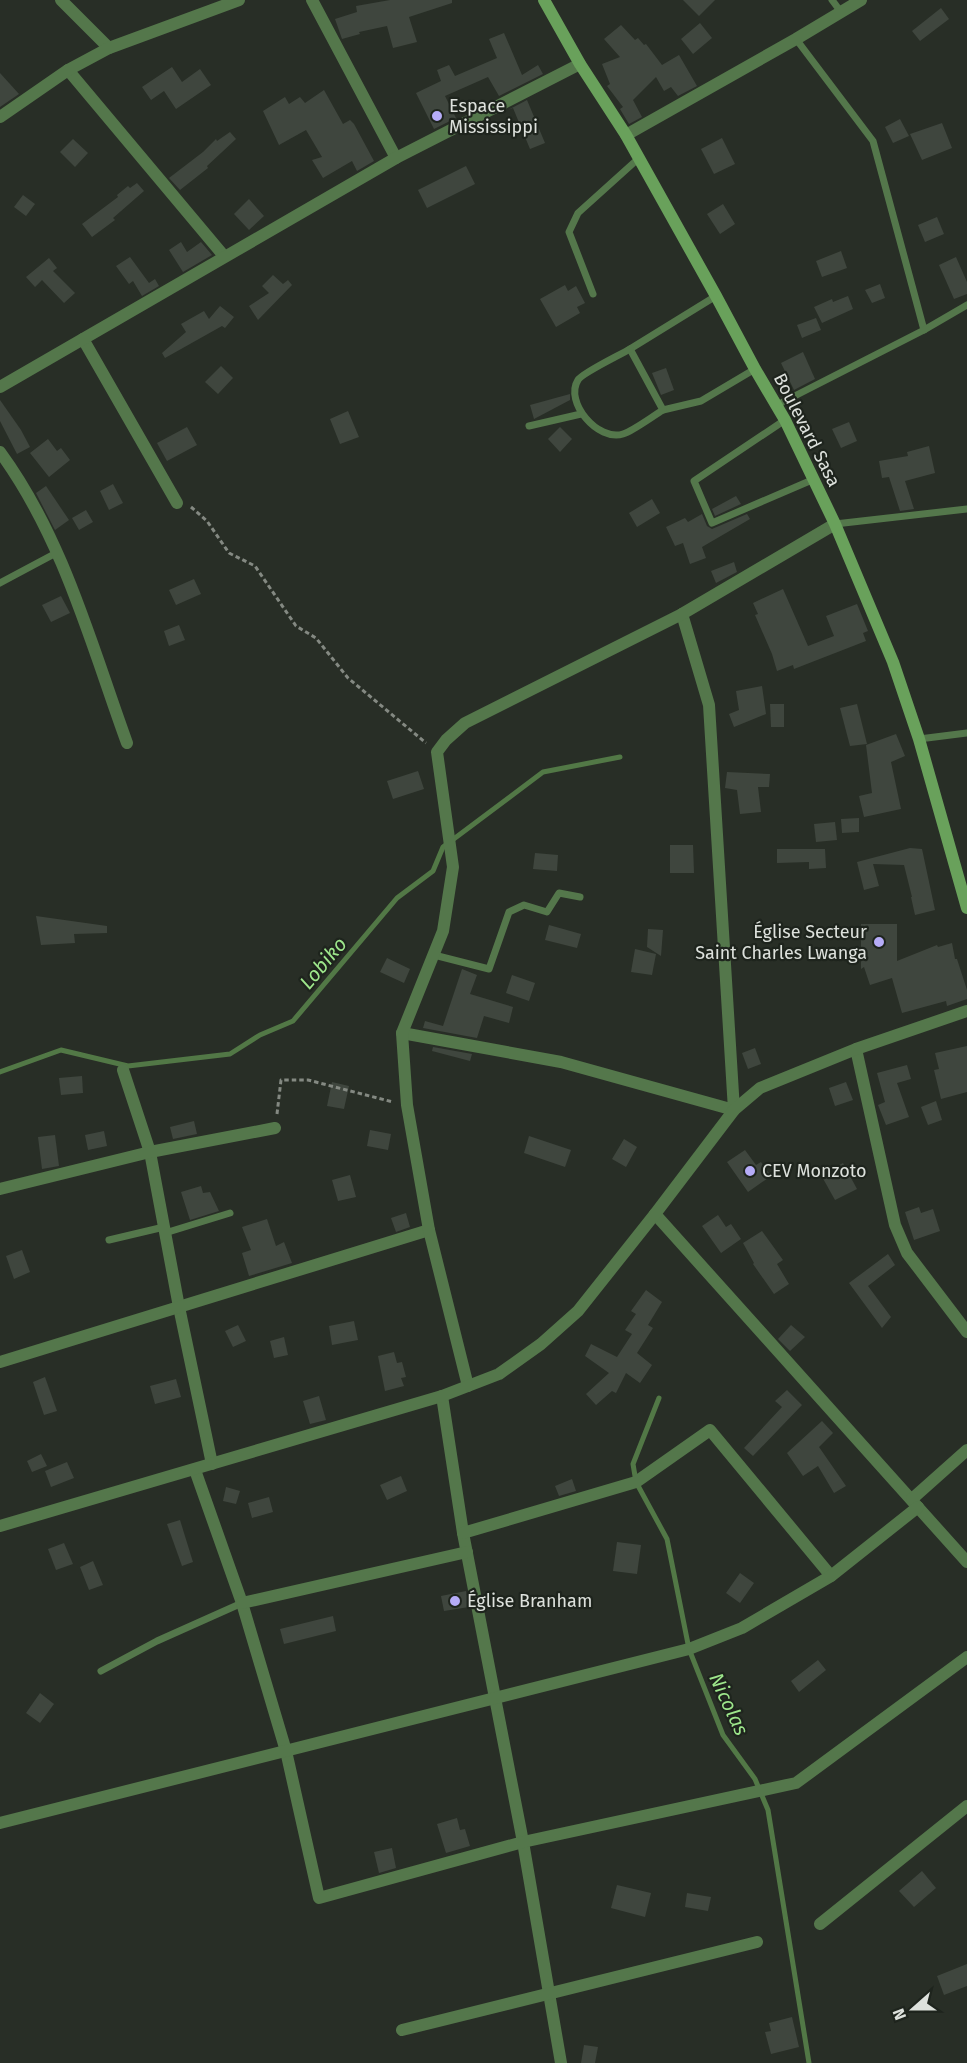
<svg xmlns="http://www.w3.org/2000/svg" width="967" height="2063" font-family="'Fira Sans',sans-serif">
<rect width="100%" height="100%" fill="#282e26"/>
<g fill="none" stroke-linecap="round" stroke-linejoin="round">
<g stroke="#527846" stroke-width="5">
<path d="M0,1072L61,1050L128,1066L230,1054L260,1035L293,1021L397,898L433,871L443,847L543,772L620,757"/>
<path d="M659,1398L633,1464L636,1482L667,1539L689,1649L723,1735L755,1779L768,1810L809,2063"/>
</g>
</g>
<g fill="#3f463e">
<path d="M390,0H452V3L409,17L417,42L393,48L387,26L359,32L360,34L342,39L335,19L357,12L356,6Z"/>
<path d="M683,0H715L699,16Z"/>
<path d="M941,8L949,19L920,41L912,31Z"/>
<path d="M700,23L712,38L693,54L681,39Z"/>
<path d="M621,25L635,40L638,38L644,45L646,44L662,65L679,55L697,86L678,96L671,87L664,91L656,77L633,100L642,117L629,124L620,109L623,107L607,86L610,84L602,64L620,57L604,39Z"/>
<path d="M504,33L522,75L538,65L543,74L499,96L488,77L445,96L456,118L434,129L416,93L441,81L437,70L449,65L455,76L497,58L489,39Z"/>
<path d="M172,67L182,82L200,69L211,85L176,109L164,91L151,100L142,87Z"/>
<path d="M0,73L19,94L0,107Z"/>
<path d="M324,90L343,124L350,120L354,124L374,161L357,171L352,161L323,178L312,160L322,157L306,130L279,145L263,111L285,97L289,104L300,97L305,103Z"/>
<path d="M527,100L545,143L530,149L513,108L508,110Z"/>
<path d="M900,119L909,136L893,143L885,127Z"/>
<path d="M942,123L952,148L922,160L910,134Z"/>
<path d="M230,132L236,139L207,166L208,168L180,190L169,178L203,152L216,139L217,141Z"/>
<path d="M722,138L735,164L714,174L701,149Z"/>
<path d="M73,139L88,153L75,167L60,152Z"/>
<path d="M466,166L475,184L427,208L418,190Z"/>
<path d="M137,183L144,191L113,218L115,220L92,237L82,224L118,197L117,195L128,186L130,188Z"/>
<path d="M23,195L35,204L26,216L14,207Z"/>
<path d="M249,199L264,216L249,230L234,214Z"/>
<path d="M723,204L735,224L720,234L707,214Z"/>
<path d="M937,217L944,234L925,242L918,225Z"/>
<path d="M181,242L187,252L201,242L212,255L183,272L169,250Z"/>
<path d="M841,251L847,268L822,277L816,261Z"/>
<path d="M130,257L149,283L155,279L159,286L142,296L133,281L129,284L116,266Z"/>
<path d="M956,257L967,282V294L954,299L939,265Z"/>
<path d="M49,258L57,268L53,271L75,293L64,303L42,280L35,287L26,277Z"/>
<path d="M273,275L283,284L288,280L292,285L258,320L249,306L269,293L262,286Z"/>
<path d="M880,284L885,298L872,303L865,290Z"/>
<path d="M565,285L568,291L576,286L585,303L577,307L580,313L556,327L540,299Z"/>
<path d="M848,296L853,309L822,323L814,307L832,299L833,302Z"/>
<path d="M220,306L234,317L225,328L222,326L165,358L162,353L186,332L181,324L204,311L209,319Z"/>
<path d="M816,318L821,330L802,338L797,325Z"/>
<path d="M803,352L815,379L794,390L781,363Z"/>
<path d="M221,366L233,378L218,394L205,382Z"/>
<path d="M666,368L674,390L661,395L652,373Z"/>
<path d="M570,394V400L534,419L530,405Z"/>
<path d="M0,400L21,430L30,447L17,454L0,421Z"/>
<path d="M348,411L359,437L340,444L330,419Z"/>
<path d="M849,422L857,441L841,448L832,429Z"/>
<path d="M187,427L197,445L167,461L157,443Z"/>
<path d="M560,427L572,439L560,452L548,439Z"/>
<path d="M48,439L57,451L61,448L70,460L49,477L30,453Z"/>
<path d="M929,446L935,473L905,481L914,509L900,511L889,477L882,478L879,461L908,456L907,452Z"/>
<path d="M113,484L123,503L109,510L100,491Z"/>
<path d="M46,486L69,520L55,530L36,493Z"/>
<path d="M736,496L741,504L715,516L712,509Z"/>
<path d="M652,499L660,513L637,527L629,513Z"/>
<path d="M86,510L93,522L79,530L72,518Z"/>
<path d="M702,514L707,526L712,529L747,514L750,519L702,547L706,558L690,564L683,543L675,546L666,527L685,518L688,522Z"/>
<path d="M734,562L737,572L716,583L711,571Z"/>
<path d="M194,579L201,594L176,605L169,590Z"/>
<path d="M783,589L808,646L834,636L826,616L857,604L868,631L863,633L866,641L794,669L793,665L777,671L772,654L755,615L758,614L753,603Z"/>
<path d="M61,596L70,613L51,622L42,605Z"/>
<path d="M179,625L185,640L169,646L164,631Z"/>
<path d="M762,686L766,714L734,727L729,714L739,710L736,691Z"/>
<path d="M770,704H784V727H771Z"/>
<path d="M857,704L867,744L850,746L840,708Z"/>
<path d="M896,734L905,756L891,762L901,809L864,817L859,796L872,793L866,745Z"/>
<path d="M418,771L424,789L393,799L387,781Z"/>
<path d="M727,772L770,774L769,787H758L761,812L740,814L737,790L725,788Z"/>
<path d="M859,818V832L842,833L841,819Z"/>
<path d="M835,822L837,840L816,842L814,824Z"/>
<path d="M670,845H693L694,873H670Z"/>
<path d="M910,848L922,849L935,910L915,915L911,897H912L904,865L873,864L879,886L864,890L857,862Z"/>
<path d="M777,849H825L826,868L809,869V862L777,863Z"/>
<path d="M535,853L558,855L557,871L533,869Z"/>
<path d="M36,916L107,926V933L74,934L75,943L41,945Z"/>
<path d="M861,924H897V961L937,945L938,947L952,943L955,959H957L967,990V999L947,1006L946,1001L902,1013L892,978L870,985L864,967L861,969Z"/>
<path d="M549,925L581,934L577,948L545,940Z"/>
<path d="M648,929L663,930L661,956L647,947Z"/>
<path d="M635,949L656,954L652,975L631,972Z"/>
<path d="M387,958L410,969L404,983L380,972Z"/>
<path d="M462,969L477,975L470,994L513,1007L509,1023L484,1016L477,1038L423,1028L425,1021L443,1026Z"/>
<path d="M512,975L535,983L529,1001L506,993Z"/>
<path d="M967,1046V1092L941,1099L934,1070L939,1069L935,1053Z"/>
<path d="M433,1047L472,1054L470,1061L432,1051Z"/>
<path d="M755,1048L761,1064L748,1069L742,1053Z"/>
<path d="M907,1065L911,1079L897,1083L909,1117L886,1125L878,1105L885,1102L877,1073Z"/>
<path d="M82,1076L83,1093L61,1095L59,1078Z"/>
<path d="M332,1082L349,1086L344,1109L327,1106Z"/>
<path d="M846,1082L853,1100L835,1106L829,1088Z"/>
<path d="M936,1101L942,1120L928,1125L921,1107Z"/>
<path d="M194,1121L197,1134L173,1139L170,1127Z"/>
<path d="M370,1130L391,1134L388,1150L367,1146Z"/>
<path d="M104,1131L107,1146L88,1150L85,1135Z"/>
<path d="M55,1135L59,1166L42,1169L38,1137Z"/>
<path d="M529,1136L571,1150L565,1167L524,1153Z"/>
<path d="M624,1139L637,1147L626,1167L612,1159Z"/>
<path d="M745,1150L756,1165L761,1162L771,1176L748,1192L727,1162Z"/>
<path d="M843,1163L857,1189L835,1200L821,1175Z"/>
<path d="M350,1175L356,1197L338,1201L332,1180Z"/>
<path d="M201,1186L203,1193L210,1192L219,1211L190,1220L181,1192Z"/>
<path d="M919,1207L921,1213L933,1209L940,1231L914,1240L905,1212Z"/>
<path d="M406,1213L410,1227L396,1232L391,1218Z"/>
<path d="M718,1215L726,1227L731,1224L741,1239L721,1253L702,1226Z"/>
<path d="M267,1219L276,1246L284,1242L292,1263L249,1276L242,1253L251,1250L242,1227Z"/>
<path d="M762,1231L783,1260L777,1264L789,1284L774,1294L753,1264L754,1263L743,1243Z"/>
<path d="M22,1250L30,1272L14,1279L6,1256Z"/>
<path d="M888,1254L895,1265L868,1286L891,1317L882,1328L849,1283Z"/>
<path d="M646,1290L662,1302L648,1325L653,1328L637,1353L652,1365L640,1383L626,1373L616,1393L612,1391L596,1405L586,1394L609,1373L585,1356L591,1344L617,1357L632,1334L625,1330L636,1314L631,1311Z"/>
<path d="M354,1321L358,1340L332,1345L329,1326Z"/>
<path d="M238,1325L246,1341L233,1347L225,1331Z"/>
<path d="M791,1325L805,1337L790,1351L778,1339Z"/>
<path d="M284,1337L288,1355L274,1358L270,1341Z"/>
<path d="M394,1352L397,1363L402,1362L406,1377L401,1378L404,1386L385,1391L378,1356Z"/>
<path d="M45,1377L57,1411L44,1415L33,1382Z"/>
<path d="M176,1379L181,1397L155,1404L150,1386Z"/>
<path d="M787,1390L802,1405L753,1456L744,1448L782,1407L775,1401Z"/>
<path d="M319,1396L326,1420L310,1424L303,1401Z"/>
<path d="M822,1421L833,1433L819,1447L846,1486L834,1493L818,1466L803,1476L787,1453Z"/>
<path d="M41,1454L47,1466L32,1472L27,1461Z"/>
<path d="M67,1462L74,1478L51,1487L45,1471Z"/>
<path d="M401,1476L407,1491L387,1500L380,1485Z"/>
<path d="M572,1479L576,1491L559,1496L555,1486Z"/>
<path d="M226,1487L240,1491L236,1504L223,1501Z"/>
<path d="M269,1497L273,1512L252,1518L248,1503Z"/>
<path d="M180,1520L193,1562L182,1566L167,1524Z"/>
<path d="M617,1542L641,1545L637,1574L613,1571Z"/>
<path d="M64,1543L73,1564L56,1570L48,1549Z"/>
<path d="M93,1561L103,1585L89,1590L80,1567Z"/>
<path d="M740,1573L754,1583L740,1603L726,1593Z"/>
<path d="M466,1591L469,1607L444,1611L441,1596Z"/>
<path d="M333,1616L336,1631L284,1644L280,1629Z"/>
<path d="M818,1660L826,1670L799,1692L791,1681Z"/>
<path d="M40,1693L54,1704L40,1723L26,1713Z"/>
<path d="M457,1818L460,1830L465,1829L470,1846L446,1853L437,1824Z"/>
<path d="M392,1848L396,1868L379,1873L374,1852Z"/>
<path d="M922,1871L936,1888L914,1907L899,1891Z"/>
<path d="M617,1885L651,1893L645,1917L611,1908Z"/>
<path d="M687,1893L711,1897L708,1911L685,1907Z"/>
<path d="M967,1964V1986L944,1995L937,1976Z"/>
<path d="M792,2017L799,2047L771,2054L765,2032L771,2031L769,2023Z"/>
<path d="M584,2045L598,2047L595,2063H581Z"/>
</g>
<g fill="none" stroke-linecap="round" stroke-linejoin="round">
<g stroke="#848982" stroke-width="3" stroke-dasharray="4.5 3" stroke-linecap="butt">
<path d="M191,507L207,521L229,553L255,566L296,626L316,638L348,678L426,743"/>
<path d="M277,1114L281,1080H308L393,1102"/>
</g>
<g stroke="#54774b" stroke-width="7">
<path d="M832,0L841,12"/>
<path d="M796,39L873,141L924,330"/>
<path d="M593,294L569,232L578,213L639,158"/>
<path d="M716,296L630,349L663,410L701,401L755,369"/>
<path d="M630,349C620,355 582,373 578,380C564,402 598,442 623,434C633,431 653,416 663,410"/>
<path d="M777,405L924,330L967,305"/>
<path d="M785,420L694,481L712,523L812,480"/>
<path d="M529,426L581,414"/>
<path d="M835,524L967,509"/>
<path d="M0,583L58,552"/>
<path d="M919,739L967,733"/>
<path d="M434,955L489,969L509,912L524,905L547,912L559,893L580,897"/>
<path d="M165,1233L230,1213"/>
<path d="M109,1240L164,1227"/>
<path d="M101,1671L157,1641L242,1603"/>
</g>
<g stroke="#54774b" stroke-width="12">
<path d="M61,0L109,48"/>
<path d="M312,0L396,158"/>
<path d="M68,70L224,256"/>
<path d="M0,117L68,70L109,48L239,0"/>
<path d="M626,135L796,39L861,0"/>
<path d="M83,339L177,503"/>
<path d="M0,387L396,158L580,64"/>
<path d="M0,452C63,538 91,644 127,743"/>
<path d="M402,1033L561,1062L734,1110L709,705L682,614"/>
<path d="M856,1049L895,1225L907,1253L967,1332"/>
<path d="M123,1070L150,1152L179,1307L212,1464"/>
<path d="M0,1189L150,1152L275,1128"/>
<path d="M655,1214L967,1562"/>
<path d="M0,1362L429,1230"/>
<path d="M468,1386L429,1230L407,1105L402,1033L443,931L453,867L437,752L446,740L465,723L682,614L835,524"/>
<path d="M442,1396L463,1533L523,1842L561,2063"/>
<path d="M195,1470L242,1603L286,1751L319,1898L523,1842L796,1783L967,1657"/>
<path d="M912,1499L967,1450"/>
<path d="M0,1526L442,1396L499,1374L541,1344L578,1311L655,1214L734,1110L760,1088L856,1049L967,1011"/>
<path d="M463,1533L636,1482L710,1430L831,1576"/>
<path d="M242,1603L467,1552"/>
<path d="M0,1823L689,1649L742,1628L831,1576L918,1507"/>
<path d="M820,1924L967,1806"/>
<path d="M402,2030L757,1942"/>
</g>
<path stroke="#69a15b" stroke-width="12" d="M544,0L580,64L626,135L716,296L755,369L785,420L835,524L893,662L919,739L967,908"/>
</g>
<g fill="#b6acf8" stroke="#1e241d" stroke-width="2">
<circle cx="437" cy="116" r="6"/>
<circle cx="879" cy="942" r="6"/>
<circle cx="750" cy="1171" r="6"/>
<circle cx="455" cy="1601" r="6"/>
</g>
<g text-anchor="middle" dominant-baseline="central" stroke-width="4.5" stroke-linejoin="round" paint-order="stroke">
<g font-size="18" fill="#dde1dc" stroke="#1e241d" text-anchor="start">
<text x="449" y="106">Espace<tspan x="449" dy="21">Mississippi</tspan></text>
<text x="867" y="932" text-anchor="end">Église Secteur<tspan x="867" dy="21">Saint Charles Lwanga</tspan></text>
<text x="762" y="1171">CEV Monzoto</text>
<text x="467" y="1601">Église Branham</text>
</g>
<g font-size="18" fill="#dde1dc" stroke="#1e241d">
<text transform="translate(807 430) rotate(63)">Boulevard Sasa</text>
</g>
<g font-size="20" font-style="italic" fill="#9de68b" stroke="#1e241d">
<text transform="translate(323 963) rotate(-50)">Lobiko</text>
<text transform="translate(729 1704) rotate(65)">Nicolas</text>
</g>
</g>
<g transform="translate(913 2009) rotate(249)" stroke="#1e241d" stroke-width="4.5" paint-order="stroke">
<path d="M0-4.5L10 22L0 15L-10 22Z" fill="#dde1dc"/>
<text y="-9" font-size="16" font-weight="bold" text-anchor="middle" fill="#dde1dc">N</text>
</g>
</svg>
